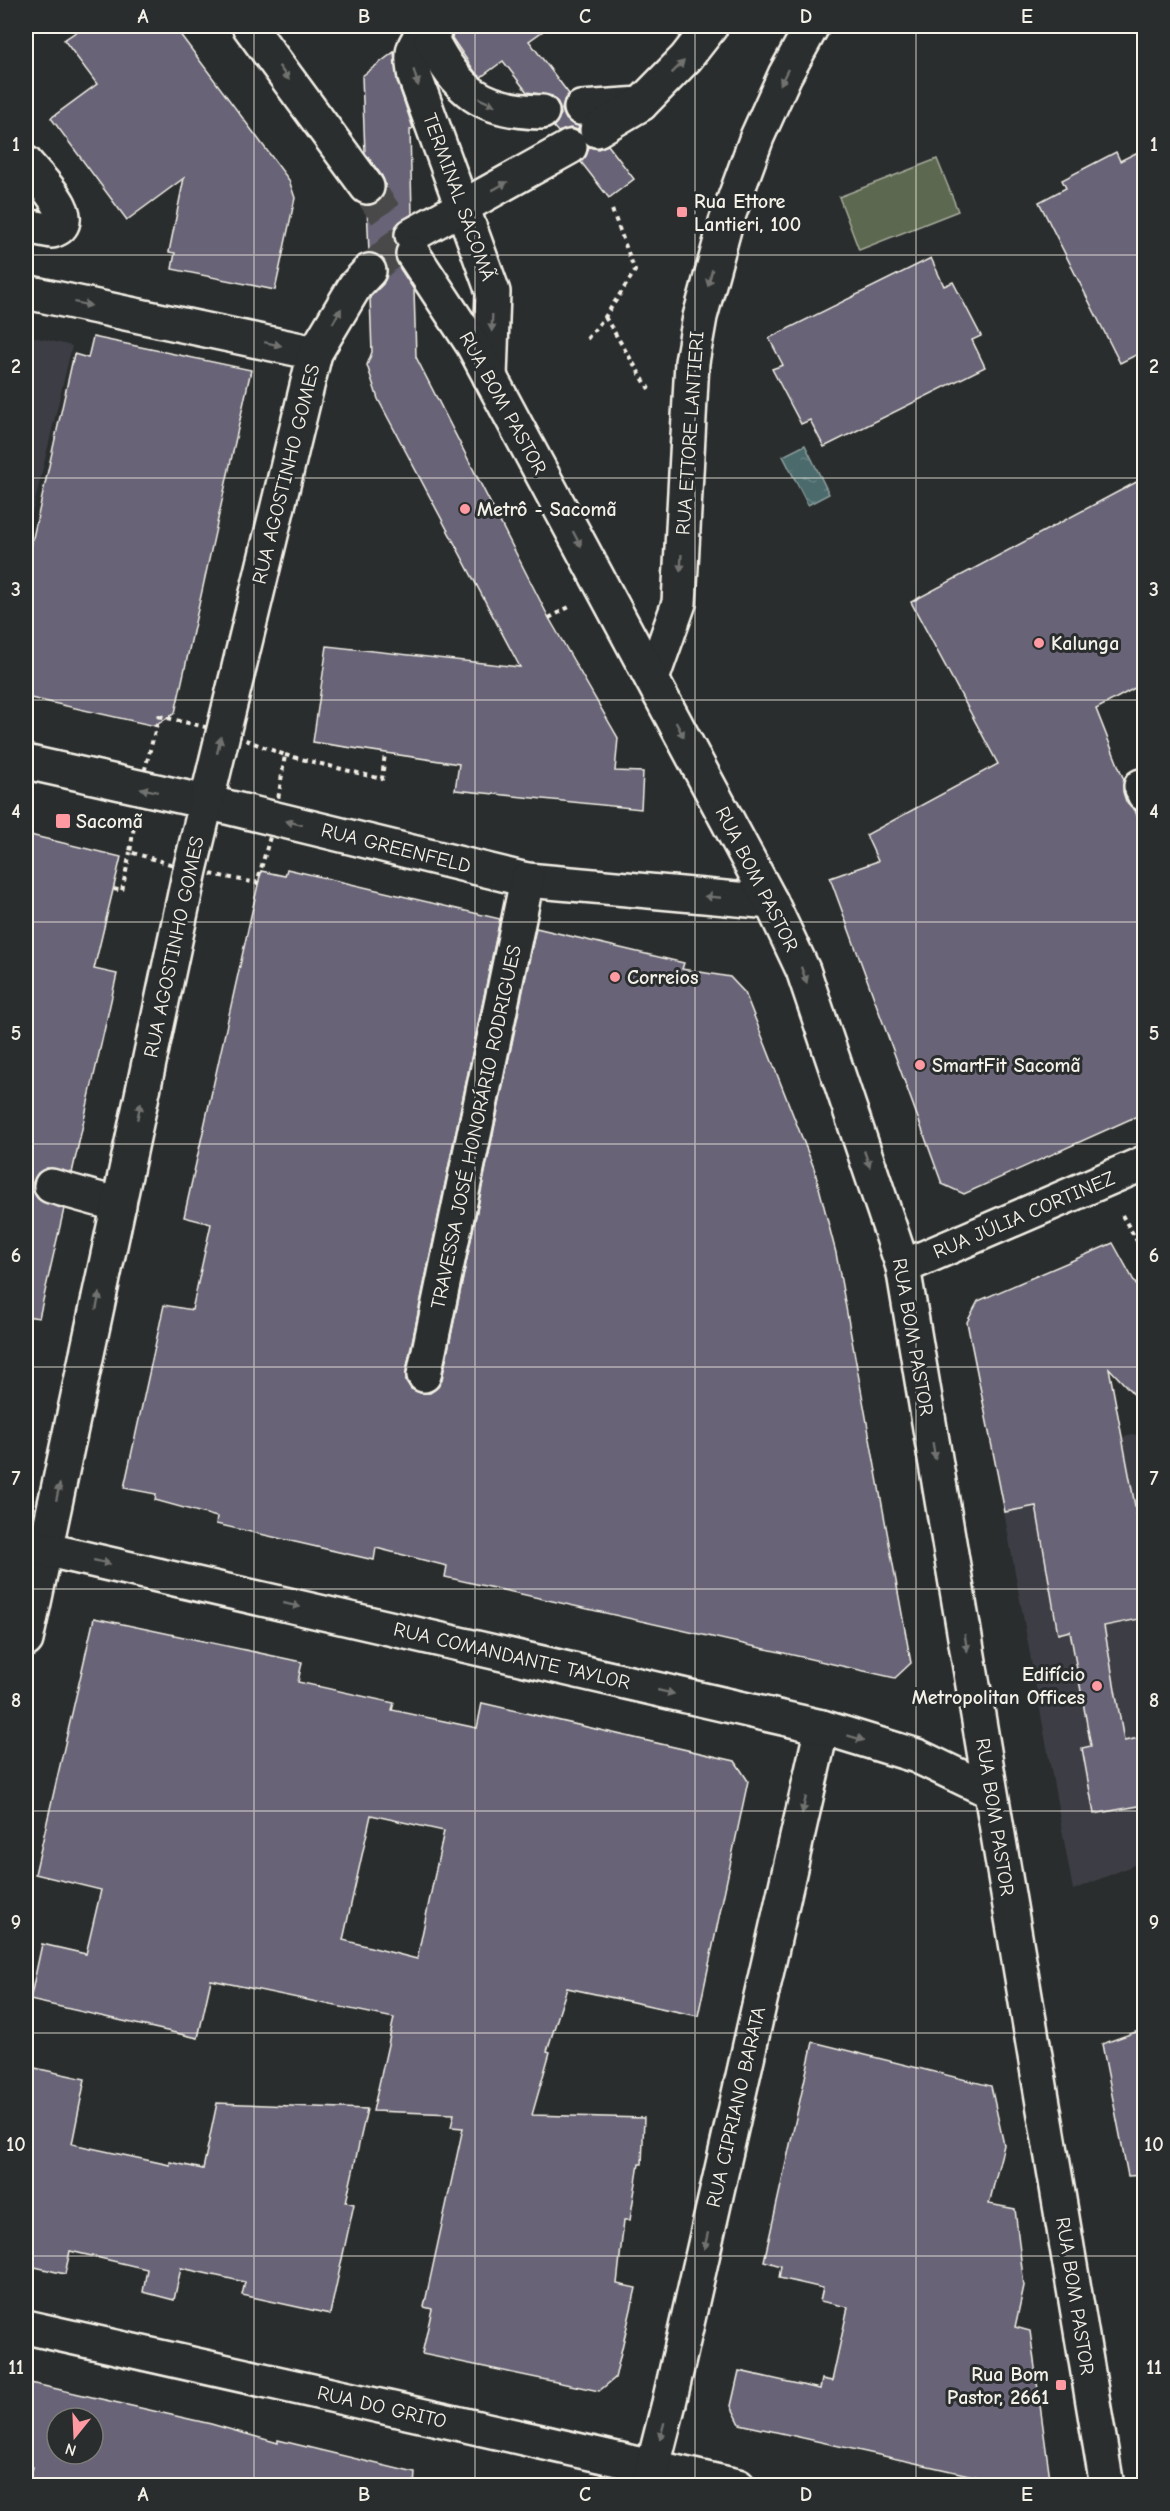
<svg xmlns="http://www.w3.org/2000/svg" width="1170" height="2511" font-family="'Comic Neue',sans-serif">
<defs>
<pattern id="water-ripples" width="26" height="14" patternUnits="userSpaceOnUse" patternTransform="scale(1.5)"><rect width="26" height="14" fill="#4b6a6c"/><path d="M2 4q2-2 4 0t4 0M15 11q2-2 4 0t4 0" fill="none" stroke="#668081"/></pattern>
</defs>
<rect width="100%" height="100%" fill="#2a2d2e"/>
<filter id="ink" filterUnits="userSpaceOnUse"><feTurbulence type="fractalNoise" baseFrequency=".0167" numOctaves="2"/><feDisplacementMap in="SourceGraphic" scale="12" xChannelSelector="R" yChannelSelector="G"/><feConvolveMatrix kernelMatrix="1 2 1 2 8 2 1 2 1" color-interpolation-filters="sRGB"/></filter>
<g filter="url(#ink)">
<g fill="#3c3e44">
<path d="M26,335L72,346L26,539Z"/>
<path d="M1144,1433V1861L1073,1890L1004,1512L1131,1489L1122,1437Z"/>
</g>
<path fill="#5b6850" stroke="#a8ac9c" stroke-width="1.5" d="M937,159L958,211L859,250L839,197Z"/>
<path fill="url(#water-ripples)" stroke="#8fa09e" stroke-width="1.5" d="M805,445L829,494L808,505L783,456Z"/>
<g fill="#676476" stroke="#f4f1e8" stroke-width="1.5" fill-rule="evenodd">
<path d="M85,26H174L289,180L295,198L275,290L172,269L175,253L169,252L184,178L127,220L51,118L97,84L64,40Z"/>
<path d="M454,26H550L529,41L569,94L564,100L562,110L566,119L572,124L579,126L578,130L570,128L558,132L553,126L561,114L558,103L552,96L527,92L503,61L481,77L475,72L452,38Z"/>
<path d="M394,52L397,80L413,128L410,130L412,214L396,226L393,234L397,245L394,256L397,264L414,290L416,357L549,618L618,738L615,771L643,772L641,809L455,790L459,764L313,742L327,646L520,667L378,399L367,365L372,352L370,297L383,284L387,275V266L382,258L369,253L367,205L379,202L384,194L386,186L382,176L365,153L362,76Z"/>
<path d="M608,145L634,179L609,198L581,162L586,156L589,147L598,149Z"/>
<path d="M1144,149V351L1120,363L1039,202L1066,188L1062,180L1116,152L1120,161Z"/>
<path d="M931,258L944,286L953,282L981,336L972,340L985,367L824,447L810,420L801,424L772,369L783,365L769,338Z"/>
<path d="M93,337L251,370L175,713L155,726L26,697V569L74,354L88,358Z"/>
<path d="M1144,478V683L1096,709L1124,780L1123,792L1126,801L1135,810L1144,834V1113L964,1194L942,1184L830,878L878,861L866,835L998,764L911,602Z"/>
<path d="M26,834L121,857L94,969L117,974L72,1173L47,1168L38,1173L33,1182V1191L38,1199L64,1209L39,1318L26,1316Z"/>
<path d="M287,869L500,919L406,1371V1381L411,1389L420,1393H430L438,1387L442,1379L536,928L684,963L682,969L730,977L745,993L814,1168L836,1253L911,1663L895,1678L445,1577L447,1566L376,1548L374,1560L216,1524L217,1517L155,1500L156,1494L124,1488L164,1305L192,1310L211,1224L184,1217L261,871L285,876Z"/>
<path d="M1113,1243L1144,1299V1405L1109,1368L1139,1527L1144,1526V1618L1104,1626L1124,1741L1144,1737V1805L1094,1814L1082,1748L1091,1746L1070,1631L1058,1634L1036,1506L1005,1512L967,1322L978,1301Z"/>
<path d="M94,1618L302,1662L298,1682L394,1703L392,1710L477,1728L482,1703L735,1761L748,1781L698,2016L567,1988L547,2051L550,2052L532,2115L644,2118L642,2164H639L630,2220H624L617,2284L636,2288L615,2378L599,2391L422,2354L432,2309L424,2307L463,2128L451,2127L454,2114L373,2111L394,2018L211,1980L198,2038L30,2000L42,1944L86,1954L101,1890L35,1874ZM371,1815L444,1831L417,1959L343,1940Z"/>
<path d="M1144,2029V2175L1128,2176L1102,2044Z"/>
<path d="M813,2042L991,2086L1004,2145L989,2204L1015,2209L1024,2286L1015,2327L1030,2331L1051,2486H1018L740,2424L731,2406L739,2371L820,2389L822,2379L832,2381L848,2307L820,2301L823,2288L779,2278L781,2266L764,2261Z"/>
<path d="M26,2066L85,2079L72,2144L170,2165V2162L203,2169L217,2103L367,2109L346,2202L354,2204L330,2314L242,2295L245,2282L181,2268L174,2300L143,2292L147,2269L70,2251L65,2274L26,2265Z"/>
<path d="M26,2382L211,2424L278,2443V2440L415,2473L414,2486H34L35,2480L30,2479L33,2467L26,2465ZM57,2418H93V2454H57Z"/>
</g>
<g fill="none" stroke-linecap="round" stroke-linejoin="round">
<path stroke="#484a4a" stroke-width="33" stroke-dasharray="33 16" stroke-linecap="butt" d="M369,271L404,240"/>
<path stroke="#484a4a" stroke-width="33" stroke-dasharray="33 16" stroke-linecap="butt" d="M367,187L413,254"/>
<g stroke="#f4f1e8" stroke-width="38">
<g id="minor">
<path d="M429,26C412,45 410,52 415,77L493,292L490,377"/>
<path d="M436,26L431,39C458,92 482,111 542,112"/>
<path d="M581,108L641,104"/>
<path d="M26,163C36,176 85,221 52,231L26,226"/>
<path d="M26,292L315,353"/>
<path d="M652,679L679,603L692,362L700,317L726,222L757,137L785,75L812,26"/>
<path d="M26,762L206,802L527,880L771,902"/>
<path d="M1141,786L1144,794"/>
<path d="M51,1186L119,1205"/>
<path d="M903,1267L1144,1163"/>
<path d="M424,1375L527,880"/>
<path d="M26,1640L190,870L315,353L355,286L369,271"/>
<path d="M26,2327L738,2486"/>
<path d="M648,2486L669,2403L822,1727"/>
</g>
</g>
<g stroke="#f4f1e8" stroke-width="38">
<g id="major">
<path d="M249,26L367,187"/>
<path d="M597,130L641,104L686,58L711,26"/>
<path d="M412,235L570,147"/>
<path d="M413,254L473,345L771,902L803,970L903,1267L1107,2486"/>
<path d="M26,1545L822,1727L917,1756L990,1791"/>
</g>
</g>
<g stroke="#f4f1e8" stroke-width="4" stroke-dasharray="4.5 4.5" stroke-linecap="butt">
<path d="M605,317L649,389"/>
<path d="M587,339L605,317L635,271L611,207"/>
<path d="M549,618L569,607"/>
<path d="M159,716L222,731L285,755L275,819L257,883L190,870L130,852L140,788Z"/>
<path d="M285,755L382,779L385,753"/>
<path d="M114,889L122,891L130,852"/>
<path d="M1122,1215L1144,1253"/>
</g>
<use href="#minor" stroke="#2a2d2e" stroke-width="33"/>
<use href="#major" stroke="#2a2d2e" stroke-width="33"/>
</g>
<defs><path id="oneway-solid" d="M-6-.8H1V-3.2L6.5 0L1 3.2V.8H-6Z" transform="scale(1.5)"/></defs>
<g fill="#71726f">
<use href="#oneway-solid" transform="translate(678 67) rotate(-45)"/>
<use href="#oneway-solid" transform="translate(284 73) rotate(54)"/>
<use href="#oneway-solid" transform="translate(784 77) rotate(116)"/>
<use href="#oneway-solid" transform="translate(416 78) rotate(74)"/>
<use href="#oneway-solid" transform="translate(487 102) rotate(24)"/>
<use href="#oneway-solid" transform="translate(500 186) rotate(-29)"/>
<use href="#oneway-solid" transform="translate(710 278) rotate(105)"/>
<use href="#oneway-solid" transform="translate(83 304) rotate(12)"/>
<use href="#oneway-solid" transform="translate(337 316) rotate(-60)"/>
<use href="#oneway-solid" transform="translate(492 323) rotate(92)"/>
<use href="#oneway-solid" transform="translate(273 344) rotate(12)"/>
<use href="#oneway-solid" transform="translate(577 539) rotate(62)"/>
<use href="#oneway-solid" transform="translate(681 563) rotate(93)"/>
<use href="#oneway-solid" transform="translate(680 730) rotate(62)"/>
<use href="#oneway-solid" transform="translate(219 745) rotate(-77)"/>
<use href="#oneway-solid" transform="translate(149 790) rotate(-168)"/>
<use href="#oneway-solid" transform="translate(294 823) rotate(-166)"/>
<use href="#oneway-solid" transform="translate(713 897) rotate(-175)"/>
<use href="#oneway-solid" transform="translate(804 975) rotate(70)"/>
<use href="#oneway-solid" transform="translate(139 1111) rotate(-78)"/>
<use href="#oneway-solid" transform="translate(867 1159) rotate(71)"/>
<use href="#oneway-solid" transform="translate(98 1301) rotate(-78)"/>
<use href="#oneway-solid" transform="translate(934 1451) rotate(81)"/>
<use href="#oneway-solid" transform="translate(58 1492) rotate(-78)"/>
<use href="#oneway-solid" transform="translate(102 1562) rotate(13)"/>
<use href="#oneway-solid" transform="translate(292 1605) rotate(13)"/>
<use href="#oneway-solid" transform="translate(966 1643) rotate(81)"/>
<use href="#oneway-solid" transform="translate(666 1692) rotate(13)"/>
<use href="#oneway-solid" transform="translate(856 1738) rotate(17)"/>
<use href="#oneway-solid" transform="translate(804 1805) rotate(103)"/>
<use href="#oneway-solid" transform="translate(706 2241) rotate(103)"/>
<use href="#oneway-solid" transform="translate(662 2431) rotate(105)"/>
</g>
</g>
<path fill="none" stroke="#f4f1e8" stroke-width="1.5" stroke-opacity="0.55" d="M254,26V2486M475,26V2486M695,26V2486M916,26V2486M26,255H1144M26,478H1144M26,700H1144M26,922H1144M26,1144H1144M26,1367H1144M26,1589H1144M26,1811H1144M26,2033H1144M26,2256H1144"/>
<g fill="#ff9aa2" stroke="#2a2d2e" stroke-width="2">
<rect x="676" y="206" width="12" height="12" rx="3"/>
<circle cx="465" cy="509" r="6"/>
<circle cx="1039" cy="643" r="6"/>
<rect x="55" y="813" width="16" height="16" rx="3"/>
<circle cx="615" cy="977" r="6"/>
<circle cx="920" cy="1065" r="6"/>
<circle cx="1097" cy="1686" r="6"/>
<rect x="1055" y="2379" width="12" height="12" rx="3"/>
</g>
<g text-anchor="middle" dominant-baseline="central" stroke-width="6" stroke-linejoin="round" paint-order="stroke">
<g font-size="20" fill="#f4f1e8" stroke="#2a2d2e">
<text transform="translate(459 197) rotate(70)">TERMINAL SACOMÃ</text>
<text transform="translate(503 403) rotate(61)">RUA BOM PASTOR</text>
<text transform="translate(690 433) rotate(-86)">RUA ETTORE LANTIERI</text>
<text transform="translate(286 474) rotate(-76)">RUA AGOSTINHO GOMES</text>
<text transform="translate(396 848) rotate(14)">RUA GREENFELD</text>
<text transform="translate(757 879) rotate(63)">RUA BOM PASTOR</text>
<text transform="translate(174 947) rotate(-78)">RUA AGOSTINHO GOMES</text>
<text transform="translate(476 1127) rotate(-78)">TRAVESSA JOSÉ HONORÁRIO RODRIGUES</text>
<text transform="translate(1024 1215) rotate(-23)">RUA JÚLIA CORTINEZ</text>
<text transform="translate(913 1337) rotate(80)">RUA BOM PASTOR</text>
<text transform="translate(512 1656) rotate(13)">RUA COMANDANTE TAYLOR</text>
<text transform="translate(995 1817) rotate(81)">RUA BOM PASTOR</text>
<text transform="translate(736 2107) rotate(-77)">RUA CIPRIANO BARATA</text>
<text transform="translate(1075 2296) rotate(81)">RUA BOM PASTOR</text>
<text transform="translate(382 2407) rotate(13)">RUA DO GRITO</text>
</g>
<g font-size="20" font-weight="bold" fill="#f4f1e8" stroke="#2a2d2e" text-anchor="start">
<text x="694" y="201">Rua Ettore<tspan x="694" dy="23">Lantieri, 100</tspan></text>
<text x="477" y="509">Metrô - Sacomã</text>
<text x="1051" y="643">Kalunga</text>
<text x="76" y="821">Sacomã</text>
<text x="627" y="977">Correios</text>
<text x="932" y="1065">SmartFit Sacomã</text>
<text x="1085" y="1674" text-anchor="end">Edifício<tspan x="1085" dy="23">Metropolitan Offices</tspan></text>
<text x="1049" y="2374" text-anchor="end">Rua Bom<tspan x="1049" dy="23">Pastor, 2661</tspan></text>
</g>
</g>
<rect width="1170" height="2511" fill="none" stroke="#2a2d2e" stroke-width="66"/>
<g transform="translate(75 2436) rotate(198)"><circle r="28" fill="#2a2d2e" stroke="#7b7b78" stroke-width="1.5"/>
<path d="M0-4.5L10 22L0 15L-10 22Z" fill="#ff9aa2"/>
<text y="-9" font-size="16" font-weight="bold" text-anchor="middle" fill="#f4f1e8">N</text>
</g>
<rect x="33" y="33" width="1104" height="2445" fill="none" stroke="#f4f1e8" stroke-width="2"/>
<g font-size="20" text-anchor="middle" font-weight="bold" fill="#f4f1e8">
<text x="143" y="23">A</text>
<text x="364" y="23">B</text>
<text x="585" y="23">C</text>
<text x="806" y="23">D</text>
<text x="1027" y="23">E</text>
<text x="16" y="151">1</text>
<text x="1154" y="151">1</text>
<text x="16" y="373">2</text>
<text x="1154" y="373">2</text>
<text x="16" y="596">3</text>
<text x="1154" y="596">3</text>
<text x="16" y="818">4</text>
<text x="1154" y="818">4</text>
<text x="16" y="1040">5</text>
<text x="1154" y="1040">5</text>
<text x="16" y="1262">6</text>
<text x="1154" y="1262">6</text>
<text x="16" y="1485">7</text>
<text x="1154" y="1485">7</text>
<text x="16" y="1707">8</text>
<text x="1154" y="1707">8</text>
<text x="16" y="1929">9</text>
<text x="1154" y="1929">9</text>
<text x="16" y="2151">10</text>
<text x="1154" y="2151">10</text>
<text x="16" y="2374">11</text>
<text x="1154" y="2374">11</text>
<text x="143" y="2501">A</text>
<text x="364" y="2501">B</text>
<text x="585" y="2501">C</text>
<text x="806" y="2501">D</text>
<text x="1027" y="2501">E</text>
</g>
</svg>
